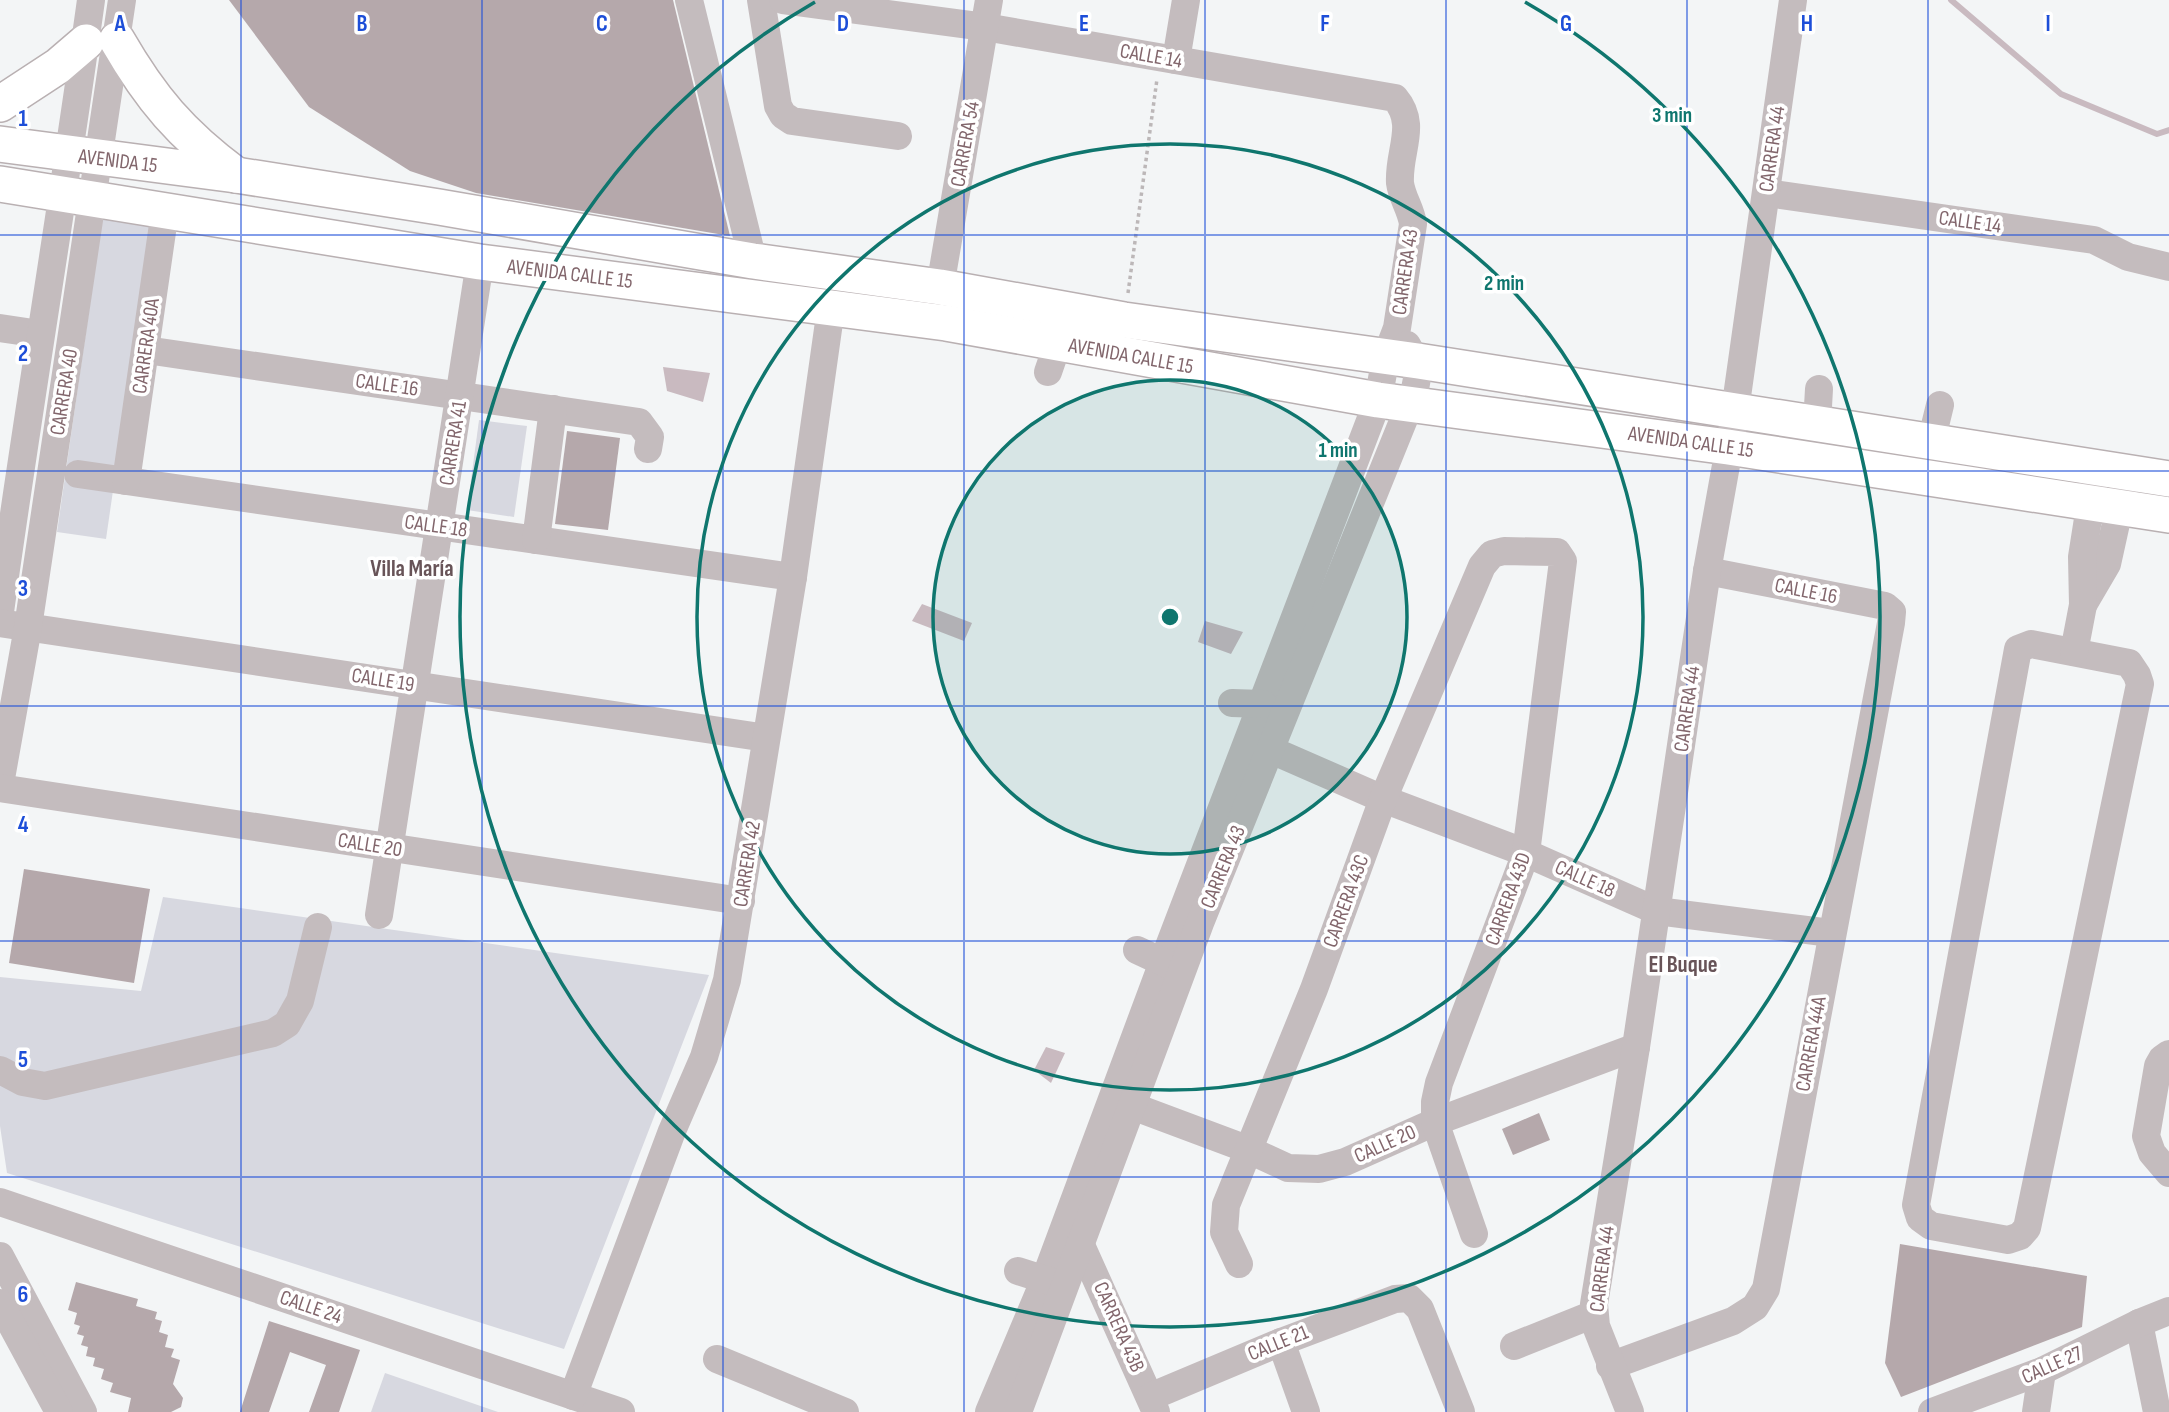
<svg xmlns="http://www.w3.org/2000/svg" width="2169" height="1412" font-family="'Sofia Sans Condensed',sans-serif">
<rect width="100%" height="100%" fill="#f3f5f6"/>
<g fill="#d7d8e0">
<path d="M103,214L152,221L106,539L57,532Z"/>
<path d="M479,420L527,426L514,517L467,510Z"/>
<path d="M163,897L709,975L564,1349L7,1173L0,1126V977L141,991Z"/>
<path d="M385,1373L498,1412H371Z"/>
</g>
<g fill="#c9bac0">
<path d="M663,367L710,373L703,402L667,391Z"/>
<path d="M922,604L972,623L964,641L912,621Z"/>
<path d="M1205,621L1243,632L1231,654L1198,642Z"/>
<path d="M1046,1047L1065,1053L1051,1083L1034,1070Z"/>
</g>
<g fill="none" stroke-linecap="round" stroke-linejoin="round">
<path stroke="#c9bac0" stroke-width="6" d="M1951,0L2061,94L2157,134L2169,130"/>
</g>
<g fill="#b5a8ab">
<path d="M229,0H673L730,236L476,193L410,171L309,107Z"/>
<path d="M567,431L620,438L608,530L555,524Z"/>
<path d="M24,869L150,889L134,983L9,963Z"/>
<path d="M1539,1113L1550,1140L1513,1155L1502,1129Z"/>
<path d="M1900,1244L2087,1276L2082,1327L1901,1397L1885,1363Z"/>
<path d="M76,1282L138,1299L136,1306L157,1312L155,1319L162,1321L159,1332L168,1335L165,1347L174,1349L171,1357L180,1360L173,1384L183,1398L181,1407L171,1412H128L131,1398L110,1392L113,1383L101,1379L104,1369L93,1366L95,1358L86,1356L88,1347L81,1345L84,1336L77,1334L80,1326L74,1324L77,1313L68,1310Z"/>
<path d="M269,1321L360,1350L339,1412H309L326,1365L290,1352L269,1412H240Z"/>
</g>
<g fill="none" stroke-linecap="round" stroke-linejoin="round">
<g stroke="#b9b0b2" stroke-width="38">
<g id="major">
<path d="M117,40C151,99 181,134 236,175"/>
<path d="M0,104L58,66L86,42"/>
<path d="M0,144L236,175L439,207L753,261L940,287L1124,320L1418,361L2169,479"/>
<path d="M0,184L480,262L946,323L1378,400L1728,447L2169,515"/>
</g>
</g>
<path stroke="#bcb7b8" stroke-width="3.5" stroke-dasharray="3.5 3.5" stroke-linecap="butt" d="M1128,293L1157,79"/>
<g stroke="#c4bcbe" stroke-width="28">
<path d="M689,0L753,261"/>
<path d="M761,0L778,106L783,115L792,121L898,136"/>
<path d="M783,0L985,27L1395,98C1418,125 1398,151 1400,183C1402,198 1411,209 1413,224L1397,328L1386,357L1378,400L1163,962L1045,1279L989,1412"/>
<path d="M1176,60L1186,0"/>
<path d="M1767,193L2094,240L2128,257L2169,267"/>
<path d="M940,287L989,0"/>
<path d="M0,328L40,334"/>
<path d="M146,350L639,422L650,437L648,449"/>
<path d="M1048,372L1058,343"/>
<path d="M1817,424L1819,389"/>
<path d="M1931,442L1940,405"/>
<path d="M78,474L793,577"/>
<path d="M126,481L165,211"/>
<path d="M536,540L553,409"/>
<path d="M2083,605L2107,564L2124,487"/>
<path d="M0,612C28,408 63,204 91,0"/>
<path d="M0,623L766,738"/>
<path d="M2031,644L2129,663L2137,675L2140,684L2027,1228L2020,1236L2008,1240L1931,1226L1920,1218L1916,1205L2018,649Z"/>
<path d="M2074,652L2083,605L2082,557L2096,468"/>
<path d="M1232,703L1263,704"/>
<path d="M1271,750L1383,799L1526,853L1657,911L1831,933"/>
<path d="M0,784L28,627L122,0"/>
<path d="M0,788L741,901"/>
<path d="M379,915L480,262"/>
<path d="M1137,950L1180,970"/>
<path d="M2169,1054L2162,1059L2158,1066L2146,1136L2152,1153L2169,1173"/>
<path d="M0,1070L23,1082L45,1086L273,1033L287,1024L300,1001L318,927"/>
<path d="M1132,1106L1247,1149L1288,1168L1319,1169L1345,1162L1435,1122L1636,1047"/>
<path d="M0,1202L621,1412"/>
<path d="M1080,1243L1156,1412"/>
<path d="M0,1256L83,1412"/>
<path d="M1239,1264L1224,1232L1226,1205L1314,989L1383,799L1482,566L1492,554L1504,551L1557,552L1563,561L1526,853L1439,1083L1435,1102V1122L1474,1234"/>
<path d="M1018,1271L1062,1285"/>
<path d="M0,1303L59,1412"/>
<path d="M2139,1323L2157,1412"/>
<path d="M1281,1342L1306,1412"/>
<path d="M1514,1346L1594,1314"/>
<path d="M717,1359L845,1412"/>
<path d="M1610,1366L1733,1321L1755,1307L1766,1289L1891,623L1892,612L1885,606L1707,571"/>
<path d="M573,1396L672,1131L704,1057L727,980L793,577L831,308"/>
<path d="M1150,1397L1281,1342L1395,1299L1409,1298L1420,1309L1461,1412"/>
<path d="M1018,1412L1200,923L1410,404C1419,380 1421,367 1407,345"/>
<path d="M1630,1412L1596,1326L1594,1304L1636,1047L1707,571L1732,432L1793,0"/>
<path d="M1932,1412L2042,1371L2139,1323L2169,1311"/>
<path d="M2036,1412L2042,1371"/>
</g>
<use href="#major" stroke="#fff" stroke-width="35"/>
</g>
<path fill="none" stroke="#1d4ed8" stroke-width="2" stroke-opacity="0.55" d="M241,0V1412M482,0V1412M723,0V1412M964,0V1412M1205,0V1412M1446,0V1412M1687,0V1412M1928,0V1412M0,235H2169M0,471H2169M0,706H2169M0,941H2169M0,1177H2169"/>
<circle cx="1170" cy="617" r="237" fill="#0f766e" fill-opacity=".12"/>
<g fill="none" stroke="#0f766e" stroke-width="3.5">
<circle cx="1170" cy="617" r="237"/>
<circle cx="1170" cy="617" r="473"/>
<path d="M1525 2A710 710 0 1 1 815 2"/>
</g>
<g text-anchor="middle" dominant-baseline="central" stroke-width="7" stroke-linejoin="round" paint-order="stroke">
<g font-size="21" fill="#82666c" stroke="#fff">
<text transform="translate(1151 56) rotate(10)">CALLE 14</text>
<text transform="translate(965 144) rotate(-80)">CARRERA 54</text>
<text transform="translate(1772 149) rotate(-82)">CARRERA 44</text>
<text transform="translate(118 161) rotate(7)">AVENIDA 15</text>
<text transform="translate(1970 222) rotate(8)">CALLE 14</text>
<text transform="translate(1405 272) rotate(-82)">CARRERA 43</text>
<text transform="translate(570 274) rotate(7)">AVENIDA CALLE 15</text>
<text transform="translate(146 346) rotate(-82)">CARRERA 40A</text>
<text transform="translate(1131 356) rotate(10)">AVENIDA CALLE 15</text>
<text transform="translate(387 385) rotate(8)">CALLE 16</text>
<text transform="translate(64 392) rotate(-81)">CARRERA 40</text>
<text transform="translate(1691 442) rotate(8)">AVENIDA CALLE 15</text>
<text transform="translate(453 443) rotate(-81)">CARRERA 41</text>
<text transform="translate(436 526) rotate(8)">CALLE 18</text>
<text transform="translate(1806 591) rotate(11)">CALLE 16</text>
<text transform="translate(383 680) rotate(9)">CALLE 19</text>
<text transform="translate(1687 709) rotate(-82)">CARRERA 44</text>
<text transform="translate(370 845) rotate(9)">CALLE 20</text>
<text transform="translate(747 864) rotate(-81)">CARRERA 42</text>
<text transform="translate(1223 867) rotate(-68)">CARRERA 43</text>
<text transform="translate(1585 879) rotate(24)">CALLE 18</text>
<text transform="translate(1508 899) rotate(-70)">CARRERA 43D</text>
<text transform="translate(1346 901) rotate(-70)">CARRERA 43C</text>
<text transform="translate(1811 1044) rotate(-80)">CARRERA 44A</text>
<text transform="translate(1385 1144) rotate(-24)">CALLE 20</text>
<text transform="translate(1602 1269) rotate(-83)">CARRERA 44</text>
<text transform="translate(311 1307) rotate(19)">CALLE 24</text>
<text transform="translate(1119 1327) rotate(66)">CARRERA 43B</text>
<text transform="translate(1278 1343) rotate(-22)">CALLE 21</text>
<text transform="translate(2052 1365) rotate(-24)">CALLE 27</text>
</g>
<g font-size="23" font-weight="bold" fill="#685458" stroke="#fff">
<text x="412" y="569">Villa María</text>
<text x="1683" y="965">El Buque</text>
</g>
</g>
<g font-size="23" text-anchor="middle" font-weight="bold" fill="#1d4ed8" stroke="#fff" stroke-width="7" stroke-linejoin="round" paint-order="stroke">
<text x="120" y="31">A</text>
<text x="362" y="31">B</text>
<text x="602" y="31">C</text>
<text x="843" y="31">D</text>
<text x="1084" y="31">E</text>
<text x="1325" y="31">F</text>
<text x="1566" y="31">G</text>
<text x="1807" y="31">H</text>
<text x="2048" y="31">I</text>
<text x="23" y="126">1</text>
<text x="23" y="361">2</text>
<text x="23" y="596">3</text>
<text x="23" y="832">4</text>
<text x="23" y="1067">5</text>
<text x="23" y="1302">6</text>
</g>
<circle cx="1170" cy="617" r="10" fill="#0f766e" stroke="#fff" stroke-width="3.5"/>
<g font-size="21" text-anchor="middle" font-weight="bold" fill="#0f766e" stroke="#fff" stroke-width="7" stroke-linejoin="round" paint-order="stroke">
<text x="1672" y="122">3 min</text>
<text x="1504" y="290">2 min</text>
<text x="1338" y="457">1 min</text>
</g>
</svg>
